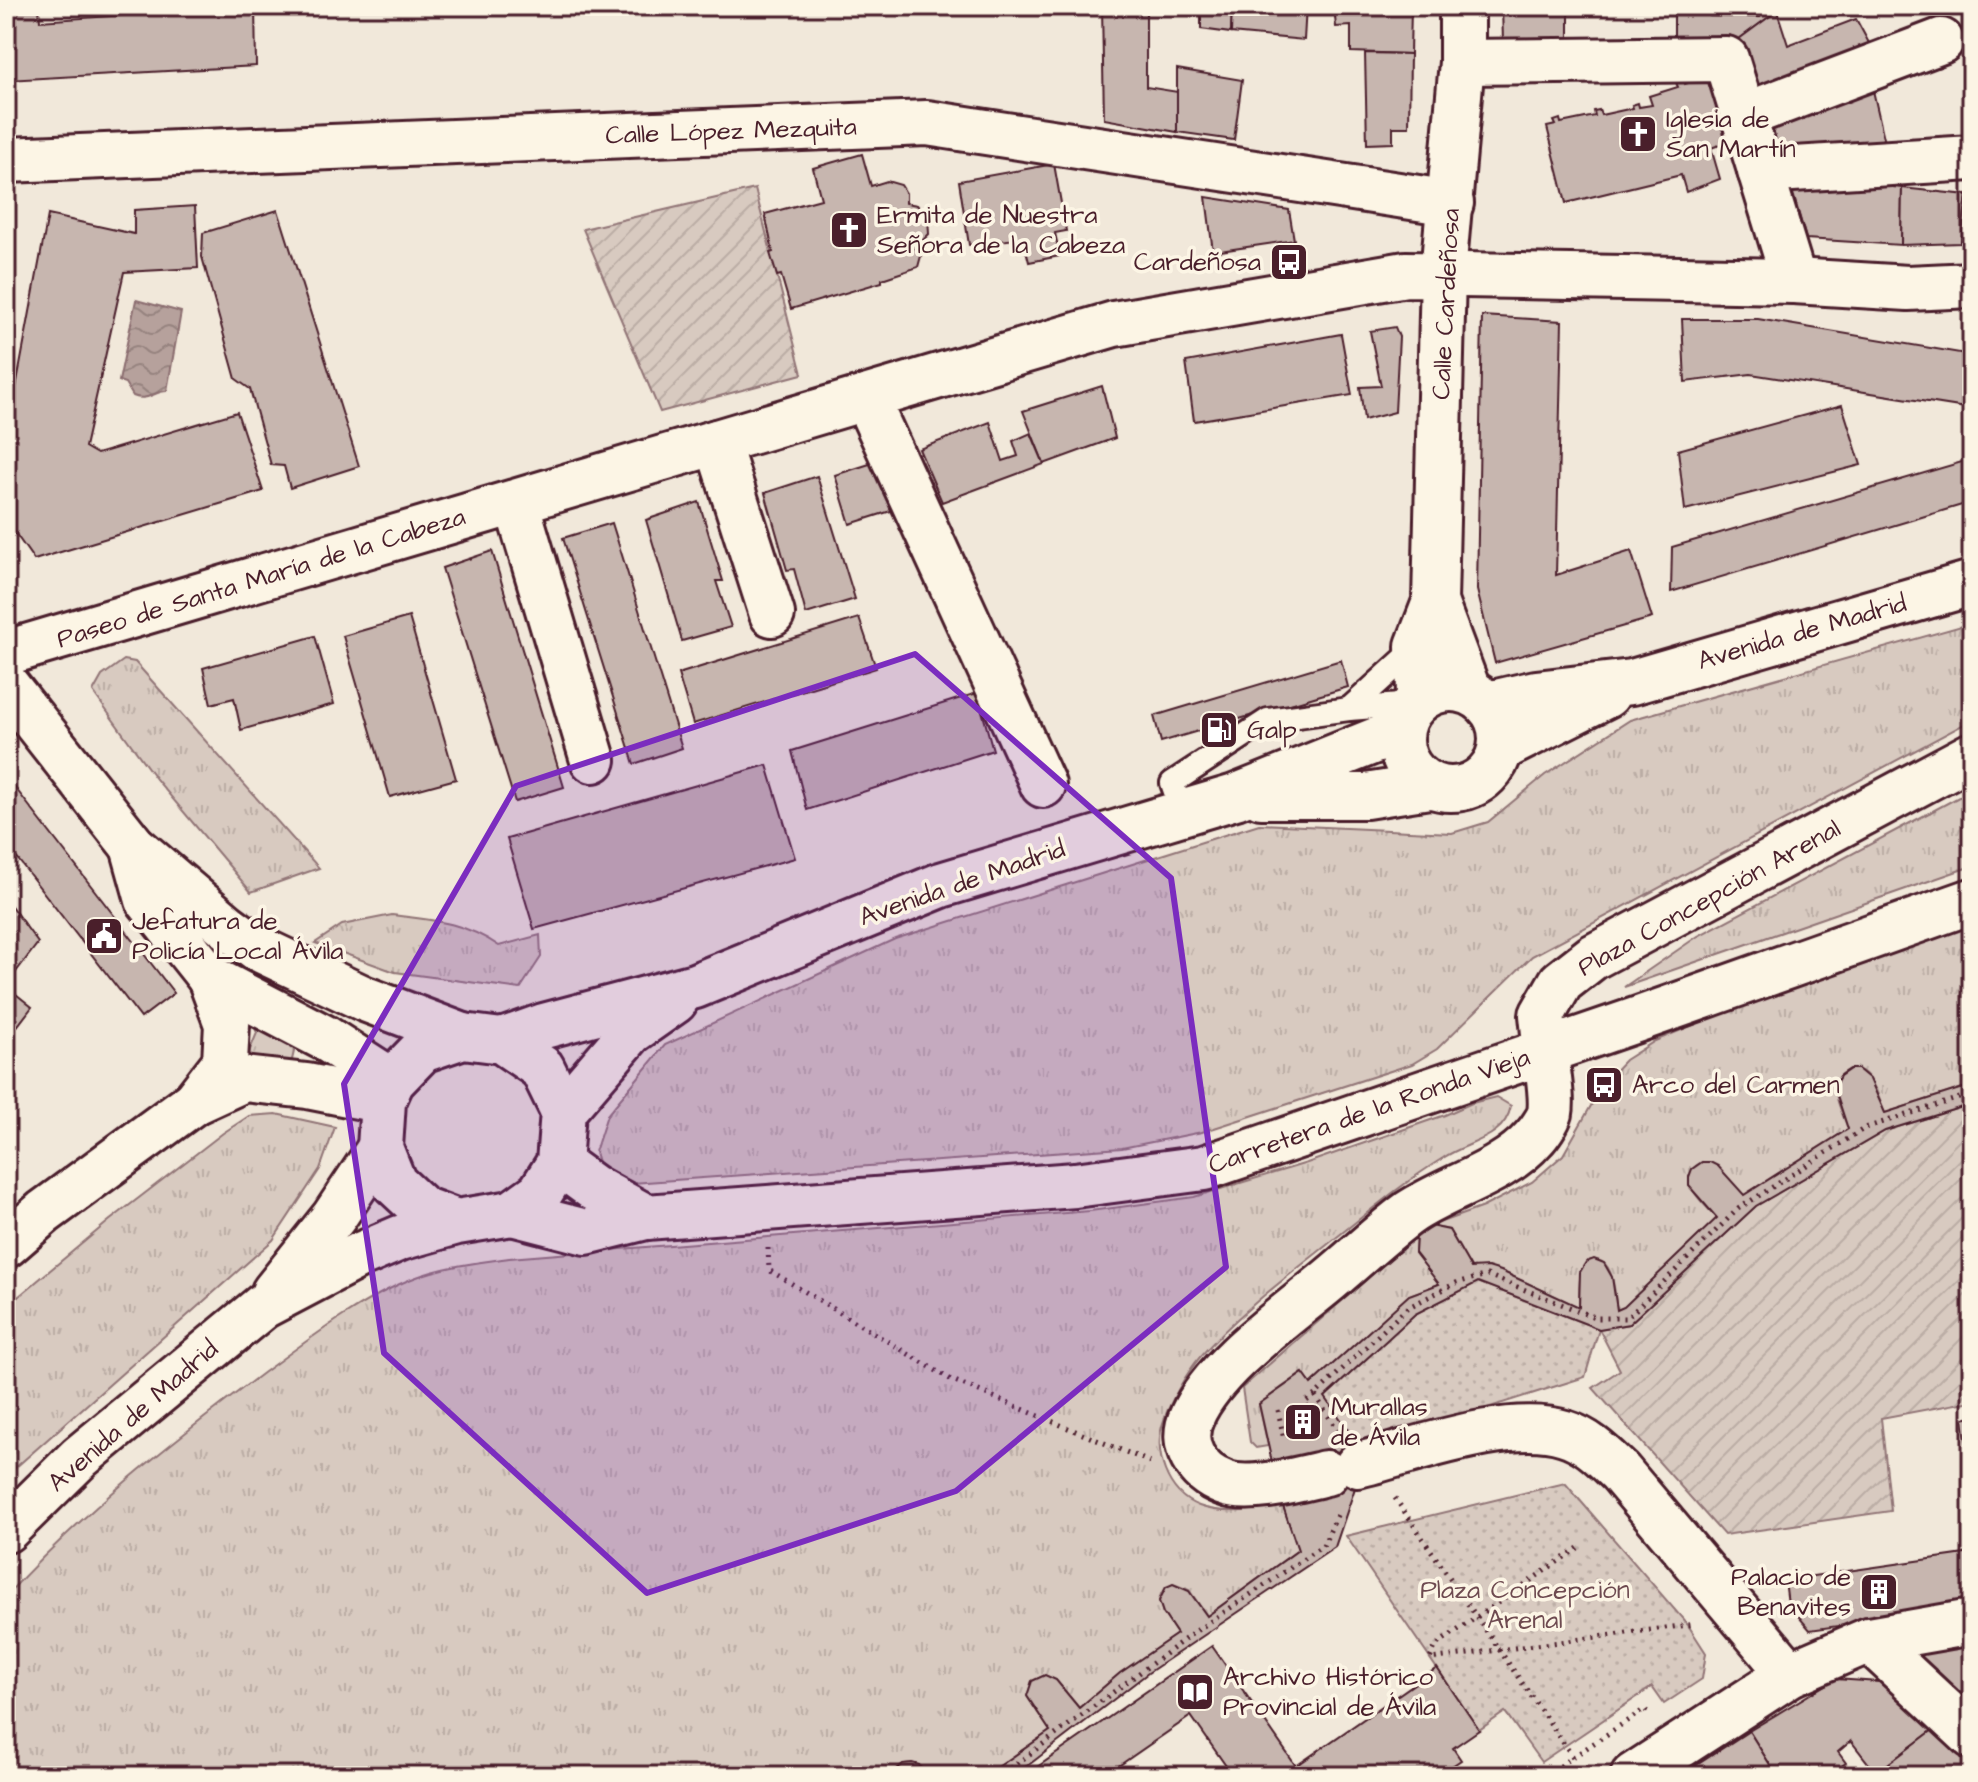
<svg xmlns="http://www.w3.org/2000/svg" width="1978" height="1782" font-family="'Architects Daughter',sans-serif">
<defs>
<pattern id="grass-tufts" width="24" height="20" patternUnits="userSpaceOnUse" patternTransform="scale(2)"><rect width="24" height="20" fill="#d8cac0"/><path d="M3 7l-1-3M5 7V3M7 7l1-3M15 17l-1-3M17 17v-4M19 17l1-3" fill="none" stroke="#bbada5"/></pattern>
<pattern id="park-dots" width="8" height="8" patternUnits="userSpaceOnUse" patternTransform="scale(2)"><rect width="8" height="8" fill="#d8cac0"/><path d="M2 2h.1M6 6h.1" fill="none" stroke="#bbada5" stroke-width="1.8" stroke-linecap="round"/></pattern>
<pattern id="garden-furrows" width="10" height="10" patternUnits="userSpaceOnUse" patternTransform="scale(2)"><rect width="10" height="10" fill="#d8cac0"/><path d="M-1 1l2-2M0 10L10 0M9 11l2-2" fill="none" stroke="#bbada5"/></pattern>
<pattern id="water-waves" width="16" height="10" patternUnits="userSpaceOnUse" patternTransform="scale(2)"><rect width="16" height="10" fill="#b6a19c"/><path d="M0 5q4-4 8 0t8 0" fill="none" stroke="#96837f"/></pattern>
</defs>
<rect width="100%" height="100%" fill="#f1e8da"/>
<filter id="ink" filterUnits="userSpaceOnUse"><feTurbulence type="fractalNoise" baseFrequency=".0125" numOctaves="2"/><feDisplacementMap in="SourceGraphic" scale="16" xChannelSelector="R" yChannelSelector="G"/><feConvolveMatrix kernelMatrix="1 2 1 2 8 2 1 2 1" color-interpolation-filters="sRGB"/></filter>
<g filter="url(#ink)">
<g fill="url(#grass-tufts)" stroke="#917476" stroke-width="2">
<path d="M1972,623V720L1532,956L1437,1049L1412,1064L1202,1132L1122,1148L632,1183L601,1172L595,1152L607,1115L665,1045L895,939L1259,824L1452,833L1488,822L1545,775L1630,720Z"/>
<path d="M124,660L135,662L319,868L251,892L156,779L93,692L102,676Z"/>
<path d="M1972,790V866L1624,987L1698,936Z"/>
<path d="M392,915C433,920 465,922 499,946L540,935L541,957L520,989L395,972L315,943L342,925Z"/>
<path d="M1972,925V1085L1885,1113C1878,1098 1870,1061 1847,1071C1841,1074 1837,1079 1836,1085C1834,1098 1844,1116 1848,1129L1744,1195L1702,1162C1672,1178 1703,1203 1717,1218L1624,1307L1617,1310C1615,1298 1615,1283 1610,1272C1608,1266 1603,1261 1597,1260C1575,1257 1580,1293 1579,1307L1501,1271L1471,1268L1449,1230L1430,1226L1483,1207L1532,1182L1563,1155L1605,1081L1625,1060L1655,1041L1705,1020Z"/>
<path d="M252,1020L297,1039L291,1064H244L257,1033Z"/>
<path d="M1496,1097L1511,1106C1504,1140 1468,1141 1443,1158C1401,1184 1365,1215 1327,1245C1283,1280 1236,1315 1200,1357C1186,1374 1171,1400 1164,1420C1152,1452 1167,1494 1199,1506C1226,1516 1257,1509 1283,1506L1298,1550L1207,1616L1189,1590L1173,1584L1161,1594L1159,1601L1163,1613L1177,1634L1120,1673L1079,1708L1056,1680L1045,1675L1032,1681L1027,1696L1050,1731L985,1776H930C920,1763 901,1756 894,1776H6V1596C83,1511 173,1441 264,1372C308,1340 364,1297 414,1278C445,1266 477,1263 509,1258L1090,1211L1194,1197L1307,1163L1445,1115L1472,1103Z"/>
<path d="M276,1114L335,1127L320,1169L273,1240L6,1476V1307L109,1221L223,1133L249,1116Z"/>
<path d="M1422,1231L1416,1236L1415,1253L1439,1284L1409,1295L1311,1384L1302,1373L1259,1404L1268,1446L1256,1448L1250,1442L1242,1388Z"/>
</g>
<g fill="url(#park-dots)" stroke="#917476" stroke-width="2">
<path d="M1478,1282L1599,1329L1585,1377L1357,1449L1356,1441L1325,1397L1415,1314Z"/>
<path d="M1565,1483L1688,1625L1706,1653L1702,1679L1664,1704L1652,1687L1541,1762L1505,1712L1479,1730L1346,1536Z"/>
</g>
<g fill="url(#garden-furrows)" stroke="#917476" stroke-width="2">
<path d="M755,189L802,374L660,412L583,229Z"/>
<path d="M1972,1104V1401L1881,1418L1891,1511L1724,1535L1593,1388L1620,1370L1599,1329L1629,1324L1756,1206L1885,1131Z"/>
</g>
<path fill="url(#water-waves)" stroke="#8b6d6f" stroke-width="2" d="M136,300L181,312L167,391C154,391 148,402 133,396L125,383L119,381Z"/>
<g fill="#c7b6af" stroke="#4a1f2b" stroke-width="2">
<path d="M39,6L40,21L255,6L256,66L7,80L6,10Z"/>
<path d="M1102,6H1146V87L1178,92L1177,132L1104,119Z"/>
<path d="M1201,6H1232L1231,33L1201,29Z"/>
<path d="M1232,6H1306L1304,40L1231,33Z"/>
<path d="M1334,6L1411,7L1410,54L1351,52V26L1336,27Z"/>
<path d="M1502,6H1569V37L1559,38L1560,41H1503Z"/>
<path d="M1674,6H1710V16L1760,17L1761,6H1784L1739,39H1674Z"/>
<path d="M1777,11L1788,45L1856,19L1876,56L1761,99L1739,39Z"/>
<path d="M1365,53L1410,54L1409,127H1393V143L1367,144Z"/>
<path d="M1177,69L1242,80L1234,140L1177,132Z"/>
<path d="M1710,77L1731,141L1711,148L1720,179L1686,192L1681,175L1566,203L1547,127L1556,125L1554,121L1560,119L1561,123L1595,116L1594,111L1599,110L1601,115L1633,108L1632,105L1638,103L1639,107L1652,105L1649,96L1678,87L1676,83L1684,81L1685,84Z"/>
<path d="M1872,86L1885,143L1781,157L1765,118Z"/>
<path d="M862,154L871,186L887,181L901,185L906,193V203L917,205L928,217L929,234L915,248L921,256L918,267L882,279V282L791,309L781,275L777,276L770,253L773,252L765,214L821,199L813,168Z"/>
<path d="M1054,164L1066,231L1055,233L1060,256L1029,262L1023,238L969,245L959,181Z"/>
<path d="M1788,176L1902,188L1901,245L1806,239Z"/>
<path d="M1902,188L1967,195L1961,243L1901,245Z"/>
<path d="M1967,195H1972V245L1961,243Z"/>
<path d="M1206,197L1289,210L1294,240L1213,252Z"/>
<path d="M195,206L198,268L124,272L85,447L97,454L237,412L263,491L34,560L6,520V441L48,215L134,234V210Z"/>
<path d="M278,210L359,466L290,488L284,466L271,465L250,389L236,379L202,257L203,233Z"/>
<path d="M1482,316L1562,321L1556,575L1631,551L1652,618L1495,663L1477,590Z"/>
<path d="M1682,319H1758L1972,355V409L1751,374L1685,382Z"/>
<path d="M1395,327L1399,337L1395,412L1364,420L1360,387L1381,386L1370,331Z"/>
<path d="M1341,334L1352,395L1194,421L1186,362Z"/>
<path d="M1102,386L1115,438L1044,464L1023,411Z"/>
<path d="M1842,405L1861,465L1685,510L1678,450Z"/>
<path d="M990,422L1003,461L1018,456L1013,441L1031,433L1044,464L942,502L919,449Z"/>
<path d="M1972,459V502L1671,592L1672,547Z"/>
<path d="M879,461L897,509L850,524L835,475Z"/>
<path d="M817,476L855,599L806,614L794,569L787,570L765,493Z"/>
<path d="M699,502L723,581H716L731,627L682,641L646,520Z"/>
<path d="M612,523L682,748L634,764L563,538Z"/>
<path d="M492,551L564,787L515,802L442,568Z"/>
<path d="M409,617L456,779L390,797L343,636Z"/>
<path d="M859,618L876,668L693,724L678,674Z"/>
<path d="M315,636L334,704L241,730L234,698L211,704L203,668Z"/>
<path d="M1341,660L1348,687L1161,742L1154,716Z"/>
<path d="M977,693L993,750L807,810L792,751Z"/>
<path d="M767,765L795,858L534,929L507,839Z"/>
<path d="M6,776L174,993L141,1018L6,844Z"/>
<path d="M6,899L38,943L6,985Z"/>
<path d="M6,986L32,1007L6,1041Z"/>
<path d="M1850,1069H1858L1870,1079L1885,1113L1972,1085V1104L1885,1131L1756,1206L1629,1324L1599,1329L1478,1282L1415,1314L1325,1397L1356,1441L1358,1465V1479L1335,1547L1148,1673L1030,1764L1009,1776H985L1050,1731L1027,1696L1032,1681L1045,1675L1056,1680L1079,1708L1120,1673L1177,1634L1163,1613L1159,1601L1166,1587L1173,1584L1189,1591L1207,1616L1298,1550L1283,1506L1328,1489L1273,1467L1259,1404L1303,1373L1311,1384L1409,1295L1439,1284L1415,1253L1416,1236L1422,1231L1430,1226L1449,1230L1471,1268L1488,1267L1501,1271L1579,1307L1580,1272L1586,1262L1594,1259L1604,1263L1612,1277L1617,1310L1624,1307L1717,1218L1689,1186V1177L1692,1169L1702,1162H1710L1718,1166L1744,1195L1848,1129L1836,1092V1083L1840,1076Z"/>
<path d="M1972,1417V1484L1963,1419Z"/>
<path d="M1972,1553V1607L1810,1630L1788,1604L1785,1580Z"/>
<path d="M1972,1638V1717L1907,1652Z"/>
<path d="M1212,1646L1296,1766L1437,1668L1479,1730L1453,1748L1461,1760L1437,1776H1233L1191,1716L1104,1776H1033L1030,1772Z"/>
<path d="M1835,1679L1894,1683L1937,1727L1876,1773L1851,1741L1838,1752L1846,1763L1826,1776H1777L1749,1731Z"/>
<path d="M1937,1727L1972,1762V1776H1879L1876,1773Z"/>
<path d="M1749,1731L1777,1776H1680Z"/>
<path d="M912,1763L919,1765L930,1776H894L896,1770L903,1764Z"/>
</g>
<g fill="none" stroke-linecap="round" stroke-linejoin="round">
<g stroke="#4a1f2b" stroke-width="28">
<g id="lane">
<path d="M1349,709L1416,648"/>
<path d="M1182,812L1172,783L1268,720L1349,709L1413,704"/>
</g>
</g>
<g stroke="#4a1f2b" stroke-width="50">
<g id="street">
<path d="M1462,62L1726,59L1794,281"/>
<path d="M1743,116L1941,41"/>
<path d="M1760,171L1972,158"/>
<path d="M866,398L1043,785"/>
<path d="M717,442L772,614"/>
<path d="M516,502L593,760"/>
<path d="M194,1102L225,1062L227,1024L210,978"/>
<path d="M6,1245L44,1212L194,1102L244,1079L307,1086L383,1101"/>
<path d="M1358,1465C1415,1451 1509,1415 1565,1433C1588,1440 1603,1456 1620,1472L1790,1674"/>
<path d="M1326,1473C1300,1479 1249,1493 1224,1483C1197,1473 1178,1445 1192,1416C1215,1364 1291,1313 1334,1276C1359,1255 1383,1232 1409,1213C1447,1187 1503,1174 1534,1138C1539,1133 1548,1120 1550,1113C1553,1097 1547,1069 1546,1052"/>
<path d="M1869,1640L1972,1736"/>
<path d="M1633,1776L1790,1674L1869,1640L1972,1622"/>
</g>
</g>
<g stroke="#4a1f2b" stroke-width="50">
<g id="secondary">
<path d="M6,160L927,123L1451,203"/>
<path d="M1435,602L1468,690"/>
<path d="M6,653L1114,324L1406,274L1794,281L1908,288L1972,285"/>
<path d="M6,685L133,846L227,926L257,948L365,999L463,1036"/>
<path d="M1419,697L1418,646L1435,602L1443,273L1462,62V6"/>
<path d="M133,846L148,900L210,978L325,1038L392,1081"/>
<path d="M1546,1052L1542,1015L1561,982L1593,957L1972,755"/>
<path d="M559,1163L592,1187L646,1217"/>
<path d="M512,1213L586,1232L646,1217L1075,1185L1204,1168L1636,1020L1972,901"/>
</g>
</g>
<g stroke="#4a1f2b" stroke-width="50">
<g id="highway">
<circle cx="1451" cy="739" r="50"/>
<path d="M1488,704L1536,693L1632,682L1972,583"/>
<path d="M1502,748L1607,695"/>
<path d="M1261,796H1366L1429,786"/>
<path d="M502,1041L544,1026L695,986L941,885L1235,797L1399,731"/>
<path d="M563,1111L631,1032L675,1001"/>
<path d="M274,1292L334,1217L380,1148"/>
<path d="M6,1530L80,1457L263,1306L360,1255L400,1238L457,1222L512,1213L540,1193L559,1163L563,1111L542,1068L502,1041L463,1036L422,1050L392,1081L383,1101L380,1148L394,1183L422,1209L457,1222"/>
</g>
</g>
<g stroke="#4a1f2b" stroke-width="5" stroke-dasharray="2 6" stroke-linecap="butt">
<path d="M768,1248L769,1270L950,1379L1150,1462"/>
<path d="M1315,1395L1305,1402L1318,1435"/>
<path d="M1278,1410L1284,1440"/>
<path d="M1338,1431L1315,1395L1407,1308L1456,1283L1487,1275L1597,1318H1627L1738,1209L1865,1128L1972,1094"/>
<path d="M1395,1498L1573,1757L1556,1769L1561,1776"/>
<path d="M1578,1548L1436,1645L1430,1659L1696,1624"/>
<path d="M1573,1757L1645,1709L1650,1716"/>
<path d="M996,1776L1012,1767L1196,1631L1323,1546L1338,1513"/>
</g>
<use href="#lane" stroke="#fcf5e5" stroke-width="22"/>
<use href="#street" stroke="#fcf5e5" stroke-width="44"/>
<use href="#secondary" stroke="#fcf5e5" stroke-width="44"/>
<use href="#highway" stroke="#fcf5e5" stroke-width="44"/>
</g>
</g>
<path fill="#7b2cbf" fill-opacity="0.2" stroke="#7b2cbf" stroke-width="6" stroke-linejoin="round" d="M915,654L1171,878L1226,1267L956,1491L647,1593L384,1353L344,1084L516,786Z"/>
<defs>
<g id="church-square" transform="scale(2)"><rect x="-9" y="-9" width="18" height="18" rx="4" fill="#4a1f2b" stroke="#fcf5e5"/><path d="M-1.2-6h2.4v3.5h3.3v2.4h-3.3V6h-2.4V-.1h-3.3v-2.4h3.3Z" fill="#fff"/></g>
<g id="bus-square" transform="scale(2)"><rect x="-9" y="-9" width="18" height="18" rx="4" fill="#4a1f2b" stroke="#fcf5e5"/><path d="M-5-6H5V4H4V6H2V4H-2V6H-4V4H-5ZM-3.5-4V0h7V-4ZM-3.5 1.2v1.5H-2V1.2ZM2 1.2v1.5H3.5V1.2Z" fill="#fff"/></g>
<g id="fuel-square" transform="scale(2)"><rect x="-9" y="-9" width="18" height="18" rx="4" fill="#4a1f2b" stroke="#fcf5e5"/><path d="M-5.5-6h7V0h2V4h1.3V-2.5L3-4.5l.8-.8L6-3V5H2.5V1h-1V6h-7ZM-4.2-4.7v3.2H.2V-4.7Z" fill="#fff"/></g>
<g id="civic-square" transform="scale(2)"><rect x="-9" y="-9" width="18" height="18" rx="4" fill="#4a1f2b" stroke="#fcf5e5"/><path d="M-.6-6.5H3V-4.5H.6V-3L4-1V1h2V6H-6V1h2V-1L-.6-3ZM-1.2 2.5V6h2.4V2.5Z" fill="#fff"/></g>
<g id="building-square" transform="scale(2)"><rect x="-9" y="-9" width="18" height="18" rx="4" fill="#4a1f2b" stroke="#fcf5e5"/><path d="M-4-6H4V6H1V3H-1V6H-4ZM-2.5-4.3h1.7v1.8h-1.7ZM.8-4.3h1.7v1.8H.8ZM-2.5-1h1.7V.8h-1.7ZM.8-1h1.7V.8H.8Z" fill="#fff"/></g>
<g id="library-square" transform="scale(2)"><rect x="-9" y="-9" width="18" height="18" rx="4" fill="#4a1f2b" stroke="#fcf5e5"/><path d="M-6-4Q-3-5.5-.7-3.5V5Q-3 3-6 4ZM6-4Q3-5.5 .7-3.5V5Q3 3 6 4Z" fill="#fff"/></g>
</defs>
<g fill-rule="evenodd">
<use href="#church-square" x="1638" y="134"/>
<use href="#church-square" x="849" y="230"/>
<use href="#bus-square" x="1289" y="262"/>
<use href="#fuel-square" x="1219" y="730"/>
<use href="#civic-square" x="104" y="936"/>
<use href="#bus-square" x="1604" y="1085"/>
<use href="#building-square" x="1303" y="1422"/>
<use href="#building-square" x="1879" y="1592"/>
<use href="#library-square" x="1195" y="1692"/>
</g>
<g text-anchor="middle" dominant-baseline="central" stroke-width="7" stroke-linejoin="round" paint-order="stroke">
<g font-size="26" fill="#4a1f2b" stroke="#fcf5e5" text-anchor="start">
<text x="1666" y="119">Iglesia de<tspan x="1666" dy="30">San Martín</tspan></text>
<text x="877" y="215">Ermita de Nuestra<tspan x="877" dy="30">Señora de la Cabeza</tspan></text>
<text x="1261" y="262" text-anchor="end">Cardeñosa</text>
<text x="1247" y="730">Galp</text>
<text x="132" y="921">Jefatura de<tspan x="132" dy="30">Policía Local Ávila</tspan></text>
<text x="1632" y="1085">Arco del Carmen</text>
<text x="1331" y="1407">Murallas<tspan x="1331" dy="30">de Ávila</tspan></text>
<text x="1851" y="1577" text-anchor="end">Palacio de<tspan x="1851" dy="30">Benavites</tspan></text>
<text x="1223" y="1677">Archivo Histórico<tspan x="1223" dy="30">Provincial de Ávila</tspan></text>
</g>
<g font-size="26" fill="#4a1f2b" stroke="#fcf5e5">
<text transform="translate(731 131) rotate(-2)">Calle López Mezquita</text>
<text transform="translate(1446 304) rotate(-87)">Calle Cardeñosa</text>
<text transform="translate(261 578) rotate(-17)">Paseo de Santa María de la Cabeza</text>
<text transform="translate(1802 632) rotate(-16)">Avenida de Madrid</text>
<text transform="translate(962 883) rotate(-19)">Avenida de Madrid</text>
<text transform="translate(1709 898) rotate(-29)">Plaza Concepción Arenal</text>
<text transform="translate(1369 1111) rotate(-19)">Carretera de la Ronda Vieja</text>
<text transform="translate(133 1416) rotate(-41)">Avenida de Madrid</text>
</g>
<g font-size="26" fill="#6e4a50" stroke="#fcf5e5">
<text x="1525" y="1590">Plaza Concepción<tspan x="1525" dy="30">Arenal</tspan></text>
</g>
</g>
<rect width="1978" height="1782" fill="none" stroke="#fcf5e5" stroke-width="32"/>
<rect x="16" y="16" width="1946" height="1750" fill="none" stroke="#4a1f2b" stroke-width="3" filter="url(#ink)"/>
</svg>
